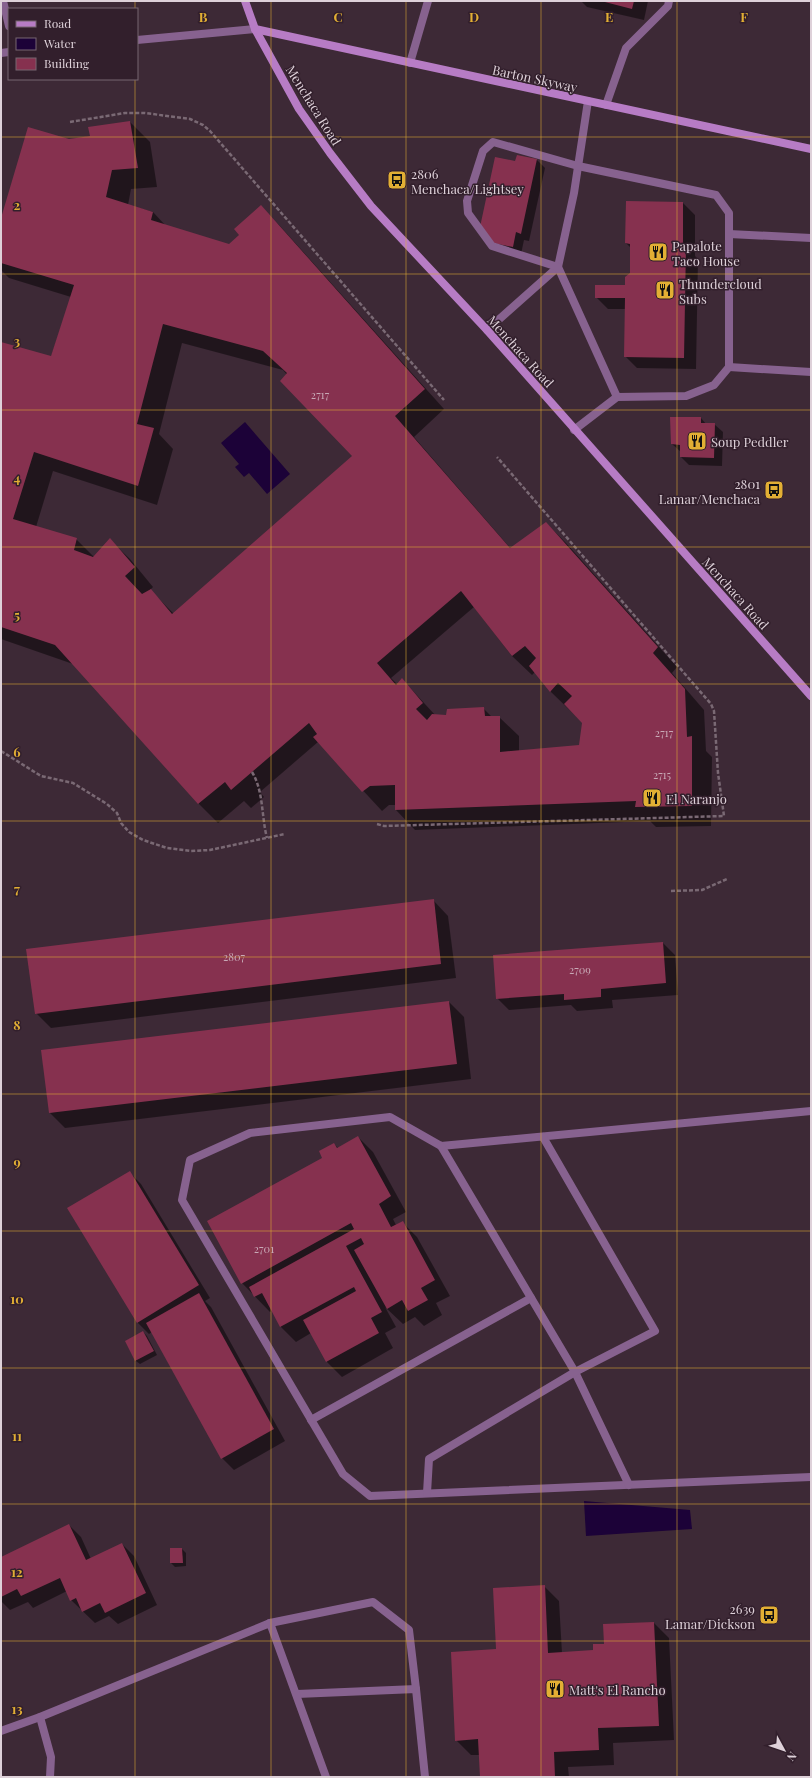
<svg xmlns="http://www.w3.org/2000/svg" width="812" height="1778" font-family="'Playfair Display',serif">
<rect width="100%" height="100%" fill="#3d2936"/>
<g fill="#1c0238">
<path d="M245,422L290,474L267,494L249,473L244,477L235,467L239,464L221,443Z"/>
<path d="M584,1501L690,1510L692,1529L586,1536Z"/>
</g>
<g fill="#0007" fill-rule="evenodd">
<path d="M581,1H648L644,20L587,7Z"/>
<path d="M130,122L150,142L157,187L131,189L128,205L153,212L166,226L229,245L240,235L261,206L280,226L444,409L414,437L511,549L546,523L566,543L677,667L672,673L704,710L706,751L712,757L711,826L656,827L650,821L415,830L396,810V805H389L382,811L318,742L260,792L264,797L251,808L244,801L218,823L199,804L73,664L1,639V343L51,357L71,297L9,278L1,270V221L69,140L91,136ZM182,343L283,370L354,456L174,614L150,590L153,587L130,559L110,540L94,557L76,539L36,527L53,471L157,505L173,449L159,434ZM474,607L512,656L532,675L535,672L551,692L583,723L580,746L519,751V736L499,717H492L483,708L447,716H436L402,679L398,685L391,678Z"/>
<path d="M537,160L545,168L529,241L524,240L521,254L494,242L516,163Z"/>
<path d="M627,202L683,203L695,215V256L698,259L696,369L637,368L625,356L626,309H608L596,297L626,286L631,273V248L626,243Z"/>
<path d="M701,418L706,424H714L723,432L722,466L689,465L681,457V452L672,444Z"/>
<path d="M433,900L448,916L456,978L51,1028L36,1013Z"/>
<path d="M663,943L675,955L678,995L612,1000L613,1008L577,1011L571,1005L509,1010L497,998Z"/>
<path d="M449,1002L464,1017L471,1079L65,1128L50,1113Z"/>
<path d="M358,1137L373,1152L406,1212L393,1219L396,1225L402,1222L417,1237L450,1296L436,1303L442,1315L424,1326L415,1317L403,1324L385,1307L396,1327L385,1333L393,1348L342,1377L327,1362L311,1333L296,1342L281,1327L272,1311L270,1312L242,1283L334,1144L338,1148Z"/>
<path d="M129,1172L141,1184L210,1298L205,1301L211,1307L285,1441L234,1470L222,1458L152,1332L149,1334L137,1322Z"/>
<path d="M143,1332L147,1336L157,1355L140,1364L136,1361L126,1341Z"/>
<path d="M69,1525L81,1537L91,1559L122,1544L134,1556L157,1605L118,1624L109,1616L95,1623L71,1600L67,1591L33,1608L28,1602L10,1610L1,1601V1558Z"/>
<path d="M182,1549L186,1553V1566L175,1567L171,1563Z"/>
<path d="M544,1586L559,1601L562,1653L594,1651L605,1645L654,1623L669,1638L674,1740L613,1743L614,1765L568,1767L569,1777H481L480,1755H471L456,1740L497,1650Z"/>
</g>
<g fill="#86314f" fill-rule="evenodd">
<path d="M601,1H634L632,9Z"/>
<path d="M130,121L138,168L112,170L106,197L153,212L151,220L229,244L239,235L234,229L261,205L425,389L395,416L510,548L546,522L658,647L653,653L685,689L687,737L692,736V806L635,807L636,801L395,810V785L370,786L362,792L313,737L317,734L309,723L231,790L225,782L198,804L55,645L1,627V342L51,356L74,285L1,263V218L28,127L69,139L90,136L88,127ZM163,324L263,351L287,373L280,381L352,456L172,614L151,589L142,594L125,576L135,567L110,538L93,557L74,550L77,538L13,519L34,452L138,486L154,428L137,424ZM461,591L512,656L525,646L536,658L529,666L550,692L558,683L572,696L564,704L582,723L579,745L500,752V716H485L484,707L447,709L446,715L432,714L427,720L416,709L423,703L402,678L396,685L377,663Z"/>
<path d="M517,155L537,159L521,234L516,232L513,247L493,243L480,227L495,157L515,161Z"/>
<path d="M626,201L683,202V246H686L684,358L624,357L625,298H595V285H625V277L630,273V244L625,243Z"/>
<path d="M670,417H701V423H715L714,458L680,457V445L671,444Z"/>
<path d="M434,899L441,964L35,1014L26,949Z"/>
<path d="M663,942L666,983L601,989V997L564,1000V994L496,999L493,955Z"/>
<path d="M449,1001L457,1064L49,1113L41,1050Z"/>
<path d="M358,1136L391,1196L379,1204L391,1227L403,1221L435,1280L421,1288L428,1300L408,1311L402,1300L387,1309L354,1250L364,1244L361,1238L346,1246L382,1312L371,1318L379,1333L326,1362L303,1320L356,1291L354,1287L280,1327L262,1293L254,1297L249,1287L354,1229L351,1223L241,1284L207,1221L322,1158L319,1151L334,1143L337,1148Z"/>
<path d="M130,1171L199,1285L137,1323L67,1208Z"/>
<path d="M199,1293L274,1429L221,1459L146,1323Z"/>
<path d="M143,1331L154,1351L135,1361L125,1341Z"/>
<path d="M69,1524L86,1560L122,1543L146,1593L105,1613L100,1603L82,1612L76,1598L70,1601L60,1578L21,1596L17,1589L1,1597V1557Z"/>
<path d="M170,1548H182L183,1563H170Z"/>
<path d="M545,1585L548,1653L593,1650V1644H604L603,1624L654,1622L659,1726L598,1728L599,1750L554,1752L555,1777H480L478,1739L455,1741L451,1652L496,1649L493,1588Z"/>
</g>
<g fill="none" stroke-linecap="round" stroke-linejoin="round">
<g stroke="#7a6974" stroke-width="2.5" stroke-dasharray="4 2" stroke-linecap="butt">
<path d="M70,122L125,113H145L190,119L203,125L210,131L444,400"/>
<path d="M1,751L41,776L73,783L107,804L117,813L121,823L129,832L143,840L167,848L191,851L210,850L285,834"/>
<path d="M252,772C264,792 261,815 267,838"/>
<path d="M377,824L384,826L724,816L718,773L714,711L711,704L497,457"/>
<path d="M671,891L702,890L727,879"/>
</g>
<g stroke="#87628f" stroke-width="8">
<path d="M3,1L9,26"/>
<path d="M410,63L428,1"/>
<path d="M606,105L626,48L668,6L669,1"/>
<path d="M729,234L811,238"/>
<path d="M487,330L558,267L574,193L588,101"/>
<path d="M729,367L811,372"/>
<path d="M574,430L617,397L686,396L714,385L729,367V213L716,195L578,166L493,142L483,151L467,201L468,213L492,246L558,267L617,397"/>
<path d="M811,1111L441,1146L390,1117L250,1133L190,1160L182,1200L343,1474L370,1496L811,1477"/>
<path d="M543,1137L655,1331L575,1372L629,1485"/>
<path d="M311,1420L531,1298"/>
<path d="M427,1493L429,1459L575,1372L441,1146"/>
<path d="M270,1623L373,1602L409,1630L416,1689"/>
<path d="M297,1694L416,1689L425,1777"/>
<path d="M40,1717L51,1757L50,1777"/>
<path d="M1,1731L40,1717L270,1623L326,1777"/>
</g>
<g stroke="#87628f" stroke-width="8">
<path d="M137,40L255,29"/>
<path d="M1,53L9,52"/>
</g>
<g stroke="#b77cc5" stroke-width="8">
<path d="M245,1L255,29L299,109L330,153L371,206L487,330L811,696"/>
<path d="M255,29L811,149"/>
</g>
</g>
<path fill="none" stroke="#e2af34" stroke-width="1" stroke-opacity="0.55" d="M135,1V9M271,1V1777M406,1V1777M541,1V1777M677,1V1777M135,79V1777M1,137H811M1,274H811M1,410H811M1,547H811M1,684H811M1,821H811M1,957H811M1,1094H811M1,1231H811M1,1368H811M1,1504H811M1,1641H811"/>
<defs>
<g id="bus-square" transform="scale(1)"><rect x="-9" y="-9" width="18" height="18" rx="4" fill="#e2af34" stroke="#321f2c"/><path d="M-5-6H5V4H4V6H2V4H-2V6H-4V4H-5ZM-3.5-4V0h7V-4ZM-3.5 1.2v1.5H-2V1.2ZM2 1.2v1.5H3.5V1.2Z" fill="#111"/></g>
<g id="restaurant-square" transform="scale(1)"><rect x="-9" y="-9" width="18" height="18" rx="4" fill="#e2af34" stroke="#321f2c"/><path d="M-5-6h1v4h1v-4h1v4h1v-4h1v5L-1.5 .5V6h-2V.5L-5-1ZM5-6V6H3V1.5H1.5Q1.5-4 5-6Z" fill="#111"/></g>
</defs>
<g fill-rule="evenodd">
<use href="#bus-square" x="397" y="180"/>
<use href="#restaurant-square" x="658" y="252"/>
<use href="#restaurant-square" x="665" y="290"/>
<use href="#restaurant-square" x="697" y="441"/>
<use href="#bus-square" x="774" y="490"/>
<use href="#restaurant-square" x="652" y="798"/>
<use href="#bus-square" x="769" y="1615"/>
<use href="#restaurant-square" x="555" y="1689"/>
</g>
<g text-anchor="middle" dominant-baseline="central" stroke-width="3" stroke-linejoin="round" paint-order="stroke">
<g font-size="11" fill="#c8a9b6">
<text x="320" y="394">2717</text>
<text x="664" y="732">2717</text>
<text x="662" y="774">2715</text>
<text x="234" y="956">2807</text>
<text x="580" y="969">2709</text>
<text x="264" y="1248">2701</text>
</g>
<g font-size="13" fill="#ded1d9" stroke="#321f2c">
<text transform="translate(535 78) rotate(12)">Barton Skyway</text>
<text transform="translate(314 105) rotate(58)">Menchaca Road</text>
<text transform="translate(521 351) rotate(48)">Menchaca Road</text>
<text transform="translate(736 593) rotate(48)">Menchaca Road</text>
</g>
<g font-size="13" fill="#ded1d9" stroke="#321f2c" text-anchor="start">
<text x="411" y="173">2806<tspan x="411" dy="15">Menchaca/Lightsey</tspan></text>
<text x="672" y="245">Papalote<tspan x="672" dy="15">Taco House</tspan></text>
<text x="679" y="283">Thundercloud<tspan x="679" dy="15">Subs</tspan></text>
<text x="711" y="441">Soup Peddler</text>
<text x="760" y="483" text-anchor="end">2801<tspan x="760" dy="15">Lamar/Menchaca</tspan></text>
<text x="666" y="798">El Naranjo</text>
<text x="755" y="1608" text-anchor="end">2639<tspan x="755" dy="15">Lamar/Dickson</tspan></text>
<text x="569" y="1689">Matt's El Rancho</text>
</g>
</g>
<g font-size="13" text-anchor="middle" font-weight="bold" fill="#e2af34" stroke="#321f2c" stroke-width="3" stroke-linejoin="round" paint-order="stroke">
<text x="203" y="22">B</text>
<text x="338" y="22">C</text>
<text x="474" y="22">D</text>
<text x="609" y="22">E</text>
<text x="744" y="22">F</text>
<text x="17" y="210">2</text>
<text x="17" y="346">3</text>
<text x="17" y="483">4</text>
<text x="17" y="620">5</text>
<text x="17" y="757">6</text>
<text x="17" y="894">7</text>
<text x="17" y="1030">8</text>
<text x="17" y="1167">9</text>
<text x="17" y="1304">10</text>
<text x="17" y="1441">11</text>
<text x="17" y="1577">12</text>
<text x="17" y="1714">13</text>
</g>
<rect width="812" height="1778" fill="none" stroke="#ded1d9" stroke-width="4"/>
<rect x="8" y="8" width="130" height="72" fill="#321f2c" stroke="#776671"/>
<rect x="16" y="21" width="20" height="6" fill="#b77cc5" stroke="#776671"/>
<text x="44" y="28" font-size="12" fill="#ded1d9">Road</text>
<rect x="16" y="38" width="20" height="12" fill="#1c0238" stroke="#776671"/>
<text x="44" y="48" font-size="12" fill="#ded1d9">Water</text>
<rect x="16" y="58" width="20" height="12" fill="#86314f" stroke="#776671"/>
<text x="44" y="68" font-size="12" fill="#ded1d9">Building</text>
<g transform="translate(784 1750) rotate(130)" stroke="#321f2c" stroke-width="3" paint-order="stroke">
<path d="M0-3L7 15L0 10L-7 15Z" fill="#ded1d9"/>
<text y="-6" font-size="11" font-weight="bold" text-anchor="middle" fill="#ded1d9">N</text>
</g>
</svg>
